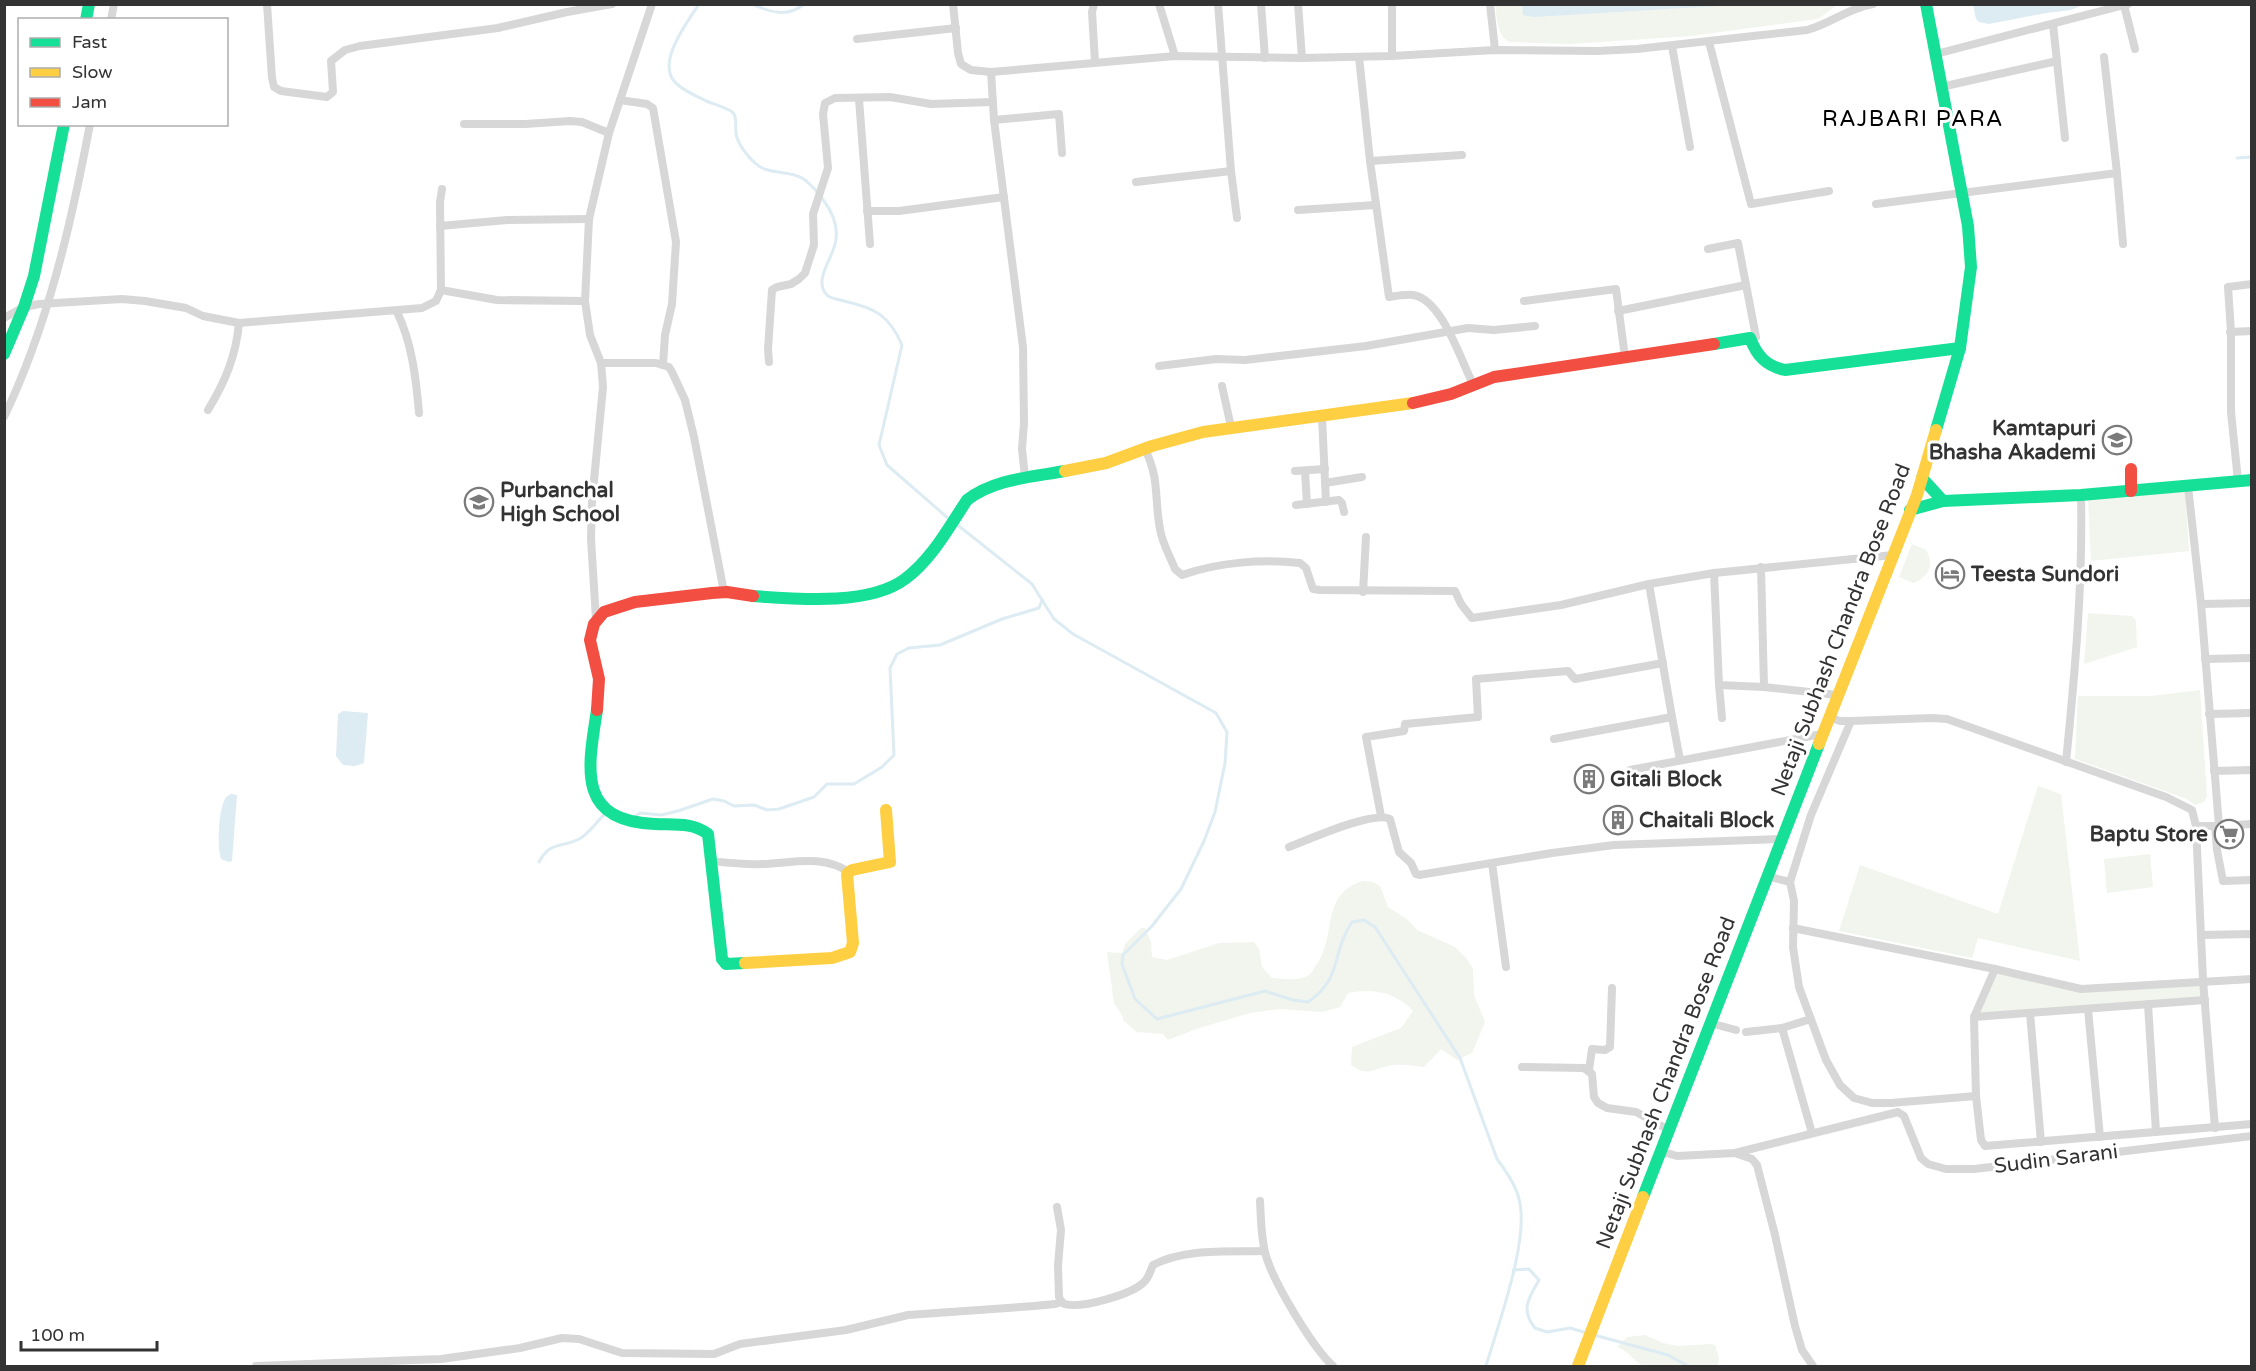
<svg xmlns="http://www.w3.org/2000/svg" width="2256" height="1371" font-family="'Varela Round',sans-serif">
<rect width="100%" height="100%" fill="#fff"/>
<g fill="#f1f5ed">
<path d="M1495,5H1837L1818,19L1691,36L1571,44L1509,42C1497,35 1497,17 1495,5Z"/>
<path d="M2185,489L2189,551L2091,561L2088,498Z"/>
<path d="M1912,544L1926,550C1935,565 1928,578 1913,583L1899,577Z"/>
<path d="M2088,613L2132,616L2136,621L2137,647L2084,664Z"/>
<path d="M2200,690L2207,796L2204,802L2195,805L2187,799L2075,759L2078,696H2151Z"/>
<path d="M2038,786L2061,794L2080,961L1978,938L1972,958L1839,931L1860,865L1998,914Z"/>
<path d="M2150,854L2153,887L2107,893L2104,859Z"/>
<path d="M1362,881L1373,882L1380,886L1388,907L1408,920L1417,930L1455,947L1466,958L1473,969L1474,995L1485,1022L1472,1053L1457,1060L1441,1049L1424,1067C1415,1066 1404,1064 1395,1065C1376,1066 1370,1079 1351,1065L1352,1047L1401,1028L1413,1011C1396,992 1373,988 1348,993L1340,1007L1322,1012L1280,1009L1250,1013L1196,1029L1168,1040L1163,1034L1137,1032L1123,1020V1017L1114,1003L1107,952L1122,953L1125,944L1141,928H1145L1151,942L1152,957L1167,960L1219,943L1254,942L1259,949L1262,967L1272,978C1283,979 1299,981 1309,975C1312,973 1313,970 1315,967C1338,938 1319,895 1362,881Z"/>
<path d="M1995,969L2081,989L2203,980L2205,1000L1974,1017Z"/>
<path d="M1645,1335L1663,1343L1678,1346L1711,1344L1715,1345L1719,1358L1718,1366H1644C1633,1361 1629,1351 1617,1347L1627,1337Z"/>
</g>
<g fill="#ddebf3">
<path d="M1522,5V4L1734,5L1534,17L1523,15Z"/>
<path d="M1973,5V4L2083,5L2071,10L2046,13L1989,24L1979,22L1976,19Z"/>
<path d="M343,711L368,713L364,763L355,766L343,765L336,756L338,714Z"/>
<path d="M231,794L237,795L232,861L229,862L221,859C217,846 218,810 226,797Z"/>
</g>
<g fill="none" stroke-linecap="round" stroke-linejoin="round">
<g stroke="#ddebf3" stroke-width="3">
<path d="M699,4C687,23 653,66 678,85C686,92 697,96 706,101C714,104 724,107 731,111C738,116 735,126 736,133C737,143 747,156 755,163C767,175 788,170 802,178C811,183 818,193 824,201C832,212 838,225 836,239C835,256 812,280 827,295C831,299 838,299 844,301C875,308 889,315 902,345L879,445L887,465L949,519"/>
<path d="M752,4C769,12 788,18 804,4"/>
<path d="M2237,158L2252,157"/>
<path d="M955,523L1032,584L1054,619L1073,634L1216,713L1227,732L1225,763L1215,812L1204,841L1181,889L1152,926L1123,955L1122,964L1135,999L1157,1019L1265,991L1293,1000L1308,1002C1343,978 1331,953 1352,922L1364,920L1375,927L1460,1058L1497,1159C1506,1171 1516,1185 1519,1199C1530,1239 1498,1325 1486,1366"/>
<path d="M632,818L640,813L661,815L678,811L713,799L724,801L734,806L754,805L767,810L779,809L814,797L827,784H854L882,767L894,755L890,668L897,654L909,648L940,645L1002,619L1039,608L1042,600"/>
<path d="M539,862C550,841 562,848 579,839C589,834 596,822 604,815H608"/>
<path d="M1513,1270L1529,1269L1539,1280C1529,1297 1520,1310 1535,1328L1547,1332L1570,1328L1587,1333"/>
<path d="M1594,1335L1668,1355L1688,1366"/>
</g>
<g stroke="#d7d7d7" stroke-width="8">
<path d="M267,4L272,78L274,87L281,91L327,97L333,92L331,61L345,50L360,46L498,28L567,12L612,4"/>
<path d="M953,4L958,53L961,64L971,70L991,72L1175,56L1302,58L1392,56L1495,50L1597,51L1637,49L1807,30C1832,23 1846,9 1873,4"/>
<path d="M1094,4L1092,12L1095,62"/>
<path d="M1159,4L1175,56"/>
<path d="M1218,4L1231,171L1237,218"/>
<path d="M1261,4L1265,58"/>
<path d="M1298,4L1302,58"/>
<path d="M1490,4L1495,50"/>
<path d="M2124,5L2135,49"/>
<path d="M111,20L114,4"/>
<path d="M2053,24L2065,138"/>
<path d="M857,39L956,28"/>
<path d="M1709,42L1751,204L1829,191"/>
<path d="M1672,46L1690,147"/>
<path d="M1936,54L2128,4"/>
<path d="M1392,56V4"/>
<path d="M1359,57L1370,161L1389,297C1396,296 1405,294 1413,295C1442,299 1461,361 1473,384"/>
<path d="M991,72L994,120L1023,347L1024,423L1022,449L1025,477"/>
<path d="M1941,87L2057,61"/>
<path d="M859,99L870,244"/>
<path d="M620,100L647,104L653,108L676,242L672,304L665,335L663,365"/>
<path d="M994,120L1059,114L1062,153"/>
<path d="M464,124H525L570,121L582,122L609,133"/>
<path d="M1370,161L1462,155"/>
<path d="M2117,173L2123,244"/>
<path d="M1136,182L1231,171"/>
<path d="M1876,204L2117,173L2104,57"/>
<path d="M1298,210L1376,205"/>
<path d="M867,211H899L1004,197"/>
<path d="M440,226L507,220L589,219"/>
<path d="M1708,249L1738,243L1756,337L1750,338"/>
<path d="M441,290L497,300L585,301"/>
<path d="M1524,301L1616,289L1625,357"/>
<path d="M1618,311L1746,285"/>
<path d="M397,312C412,343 416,378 419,413"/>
<path d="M4,318L24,307L39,304L122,299L145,301L186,308L203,316L239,323L422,308L436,301L441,290L440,202L442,189"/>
<path d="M2230,332L2252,331"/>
<path d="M769,362L768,349L772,290L777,287L791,284L799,279L805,273L814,245L813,214L828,168L823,114L825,103L835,98L890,97L931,104L993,102"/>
<path d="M601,363H656L669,367L672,372L685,400L694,437L724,592"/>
<path d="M1159,366L1216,359L1245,360L1366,346L1468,328L1494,330L1535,326"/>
<path d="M1222,386L1231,427"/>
<path d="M208,410C225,382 236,356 239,323"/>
<path d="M4,417C48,325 71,225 90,124"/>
<path d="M1322,417L1326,502"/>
<path d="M1145,449C1160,480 1154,497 1160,529C1162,543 1170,556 1175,569L1182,575C1219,562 1262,559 1300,563L1306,568L1313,589L1320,590L1455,591L1461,604L1472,618L1561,605L1649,584L1714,573L1893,555"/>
<path d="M1295,471L1325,469"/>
<path d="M1305,471L1307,504"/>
<path d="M2238,481L2231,412V332L2228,287L2252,284"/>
<path d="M1325,483L1362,477"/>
<path d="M2188,486L2201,604L2219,826H2215L2217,850L2223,881L2252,880"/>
<path d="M1296,505L1339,500L1342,503L1344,512"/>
<path d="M1761,567L1764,687"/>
<path d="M1714,573L1719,685L1764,687L1837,695"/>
<path d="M1363,592L1366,537"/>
<path d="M2201,604L2252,603"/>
<path d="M596,619L591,539L592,501L603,387L601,363L590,335L585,301L589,219L609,133L652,4"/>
<path d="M2205,659L2252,658"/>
<path d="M1719,685L1722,718"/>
<path d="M2209,714L2252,713"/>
<path d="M1672,717L1680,760"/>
<path d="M1828,717L1840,721H1851"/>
<path d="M1554,739L1672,717L1649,584"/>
<path d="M2066,762C2075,672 2083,584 2081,495"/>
<path d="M1630,770L1822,734"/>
<path d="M2214,771L2252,770"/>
<path d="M1381,816L1366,737L1404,731L1405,724L1478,717L1476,679L1568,671L1575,679L1663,663"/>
<path d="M2196,826H2215"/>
<path d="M2219,826L2252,824"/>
<path d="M1289,847C1308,840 1374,810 1390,819L1399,852L1411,863L1416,874L1419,875L1552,853L1614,845L1781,839"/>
<path d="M711,861C729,863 745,865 763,864C794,863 821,854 849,872"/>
<path d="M1492,863L1506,967"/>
<path d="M1766,876L1790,882"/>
<path d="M1793,928L1995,969L2081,989L2252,979"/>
<path d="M2201,935L2252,934"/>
<path d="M1995,969L1974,1017L1976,1096L1981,1140L1985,1146L2252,1124"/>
<path d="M2148,1004L2156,1132"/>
<path d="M2088,1009L2100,1137"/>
<path d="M2030,1013L2041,1142"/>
<path d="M1974,1017L2205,1000"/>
<path d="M1710,1023L1736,1030"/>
<path d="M1782,1028L1812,1133"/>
<path d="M1746,1032L1782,1028L1811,1019"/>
<path d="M1522,1067L1584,1068L1592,1074L1594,1097L1598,1103L1607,1108L1636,1112L1669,1130"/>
<path d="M1589,1070L1592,1049L1605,1050L1610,1047L1612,988"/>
<path d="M1976,1096L1891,1103H1872L1854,1098L1840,1085L1826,1060L1799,987L1793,947L1794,901L1790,882L1811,815L1851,721L1932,718L1947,719L2166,797L2192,810L2196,826L2203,980L2215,1128"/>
<path d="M1660,1151L1677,1156L1735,1153L1898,1112L1904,1116L1921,1158L1928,1164L1946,1169H1974L2252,1136"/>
<path d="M1735,1153L1752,1159L1757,1165L1775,1235L1795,1326L1802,1350L1813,1366"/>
<path d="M1260,1201C1261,1218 1261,1236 1265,1252C1271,1279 1313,1348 1333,1366"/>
<path d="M1057,1207L1061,1230L1058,1265L1059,1297C1061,1301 1061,1303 1065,1304C1081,1309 1133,1294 1144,1282C1149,1278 1150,1271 1153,1265C1185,1248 1229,1252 1264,1251"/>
<path d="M256,1366L441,1359L520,1348L562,1338L579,1339L622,1353L714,1354L740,1344L846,1330L908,1315L1034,1306L1055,1304L1062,1302"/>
</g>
<g stroke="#16e098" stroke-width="12">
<path d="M1926,4L1968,226L1971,267L1960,348L1936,430"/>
<path d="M86,20L89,4"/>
<path d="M1714,344L1750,338C1757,356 1766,366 1785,370L1960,348"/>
<path d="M4,354L24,307L34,276L64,124"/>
<path d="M1922,478L1943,501"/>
<path d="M1910,510L1943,501L2081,495L2252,480"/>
<path d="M753,596C796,599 869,606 905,579C932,559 949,527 967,500C994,479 1032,477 1065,471"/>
<path d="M597,710C588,768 576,821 655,824C674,825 692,822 708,834L722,959L726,964L745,963"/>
<path d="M1643,1197L1819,744"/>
</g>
<g stroke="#ffcf43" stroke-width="12">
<path d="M1065,471L1106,463L1152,446L1203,432L1413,403"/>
<path d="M1819,744L1917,495L1936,430"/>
<path d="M745,963L832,958L850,952L853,943L847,874L852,870L890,862L886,810"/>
<path d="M1578,1366L1643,1197"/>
</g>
<g stroke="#f24e42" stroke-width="12">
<path d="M1413,403L1451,394L1494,377L1714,344"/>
<path d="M2131,469V491"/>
<path d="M597,710L599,679L590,640L594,624L604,612L635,602L712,593L727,592L753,596"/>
</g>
</g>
<defs>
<g id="university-ring" transform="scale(1.5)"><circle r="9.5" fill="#fff" stroke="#7a7a7a" stroke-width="1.5"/><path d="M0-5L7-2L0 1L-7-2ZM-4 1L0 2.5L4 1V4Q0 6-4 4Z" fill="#7a7a7a"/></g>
<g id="school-ring" transform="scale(1.5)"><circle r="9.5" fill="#fff" stroke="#7a7a7a" stroke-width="1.5"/><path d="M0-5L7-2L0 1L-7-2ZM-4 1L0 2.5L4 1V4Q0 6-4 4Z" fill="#7a7a7a"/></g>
<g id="hotel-ring" transform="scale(1.5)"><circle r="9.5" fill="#fff" stroke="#7a7a7a" stroke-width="1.5"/><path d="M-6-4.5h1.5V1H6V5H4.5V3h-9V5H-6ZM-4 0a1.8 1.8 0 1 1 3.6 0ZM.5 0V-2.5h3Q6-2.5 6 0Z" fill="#7a7a7a"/></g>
<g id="building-ring" transform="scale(1.5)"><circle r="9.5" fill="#fff" stroke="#7a7a7a" stroke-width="1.5"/><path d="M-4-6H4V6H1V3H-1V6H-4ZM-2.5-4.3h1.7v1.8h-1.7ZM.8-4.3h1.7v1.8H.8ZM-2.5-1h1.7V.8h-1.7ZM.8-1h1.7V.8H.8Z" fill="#7a7a7a"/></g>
<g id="supermarket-ring" transform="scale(1.5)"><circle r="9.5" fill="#fff" stroke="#7a7a7a" stroke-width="1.5"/><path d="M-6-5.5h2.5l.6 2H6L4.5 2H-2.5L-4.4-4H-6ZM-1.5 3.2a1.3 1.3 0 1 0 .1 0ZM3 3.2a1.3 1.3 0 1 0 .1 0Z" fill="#7a7a7a"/></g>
</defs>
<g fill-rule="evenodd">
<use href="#university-ring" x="2117" y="440"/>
<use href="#school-ring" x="479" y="502"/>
<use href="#hotel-ring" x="1950" y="574"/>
<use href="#building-ring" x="1589" y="779"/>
<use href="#building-ring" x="1618" y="820"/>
<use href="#supermarket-ring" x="2229" y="834"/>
</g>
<g text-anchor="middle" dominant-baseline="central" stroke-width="6" stroke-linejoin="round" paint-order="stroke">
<g font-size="21" font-weight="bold" fill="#333" stroke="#fff" text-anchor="start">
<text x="2096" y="428" text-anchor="end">Kamtapuri<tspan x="2096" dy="24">Bhasha Akademi</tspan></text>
<text x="500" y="490">Purbanchal<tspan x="500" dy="24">High School</tspan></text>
<text x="1971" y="574">Teesta Sundori</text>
<text x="1610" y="779">Gitali Block</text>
<text x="1639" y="820">Chaitali Block</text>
<text x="2208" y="834" text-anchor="end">Baptu Store</text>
</g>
<g font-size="21" fill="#333" stroke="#fff">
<text transform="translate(1841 630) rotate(-69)">Netaji Subhash Chandra Bose Road</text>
<text transform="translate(1666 1083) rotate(-69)">Netaji Subhash Chandra Bose Road</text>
<text transform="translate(2056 1159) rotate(-7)">Sudin Sarani</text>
</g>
<g font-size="22" letter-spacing="1.5" fill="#000" stroke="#fff">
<text x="1913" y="119">RAJBARI PARA</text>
</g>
</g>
<rect width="2256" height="1371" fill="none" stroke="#333333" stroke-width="12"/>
<rect x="18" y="18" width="210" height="108" fill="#ffffff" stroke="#adadad" stroke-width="1.5"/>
<rect x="30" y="38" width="30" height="9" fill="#16e098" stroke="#adadad" stroke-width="1.5"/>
<text x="72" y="48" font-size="18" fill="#333333">Fast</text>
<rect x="30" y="68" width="30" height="9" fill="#ffcf43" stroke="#adadad" stroke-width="1.5"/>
<text x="72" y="78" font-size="18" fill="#333333">Slow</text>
<rect x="30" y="98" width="30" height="9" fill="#f24e42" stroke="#adadad" stroke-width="1.5"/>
<text x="72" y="108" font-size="18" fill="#333333">Jam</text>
<path d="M21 1341v9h136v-9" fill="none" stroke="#333333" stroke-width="3"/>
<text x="30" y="1341" font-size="18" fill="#333333" stroke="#ffffff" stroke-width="4.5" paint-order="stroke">100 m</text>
</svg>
